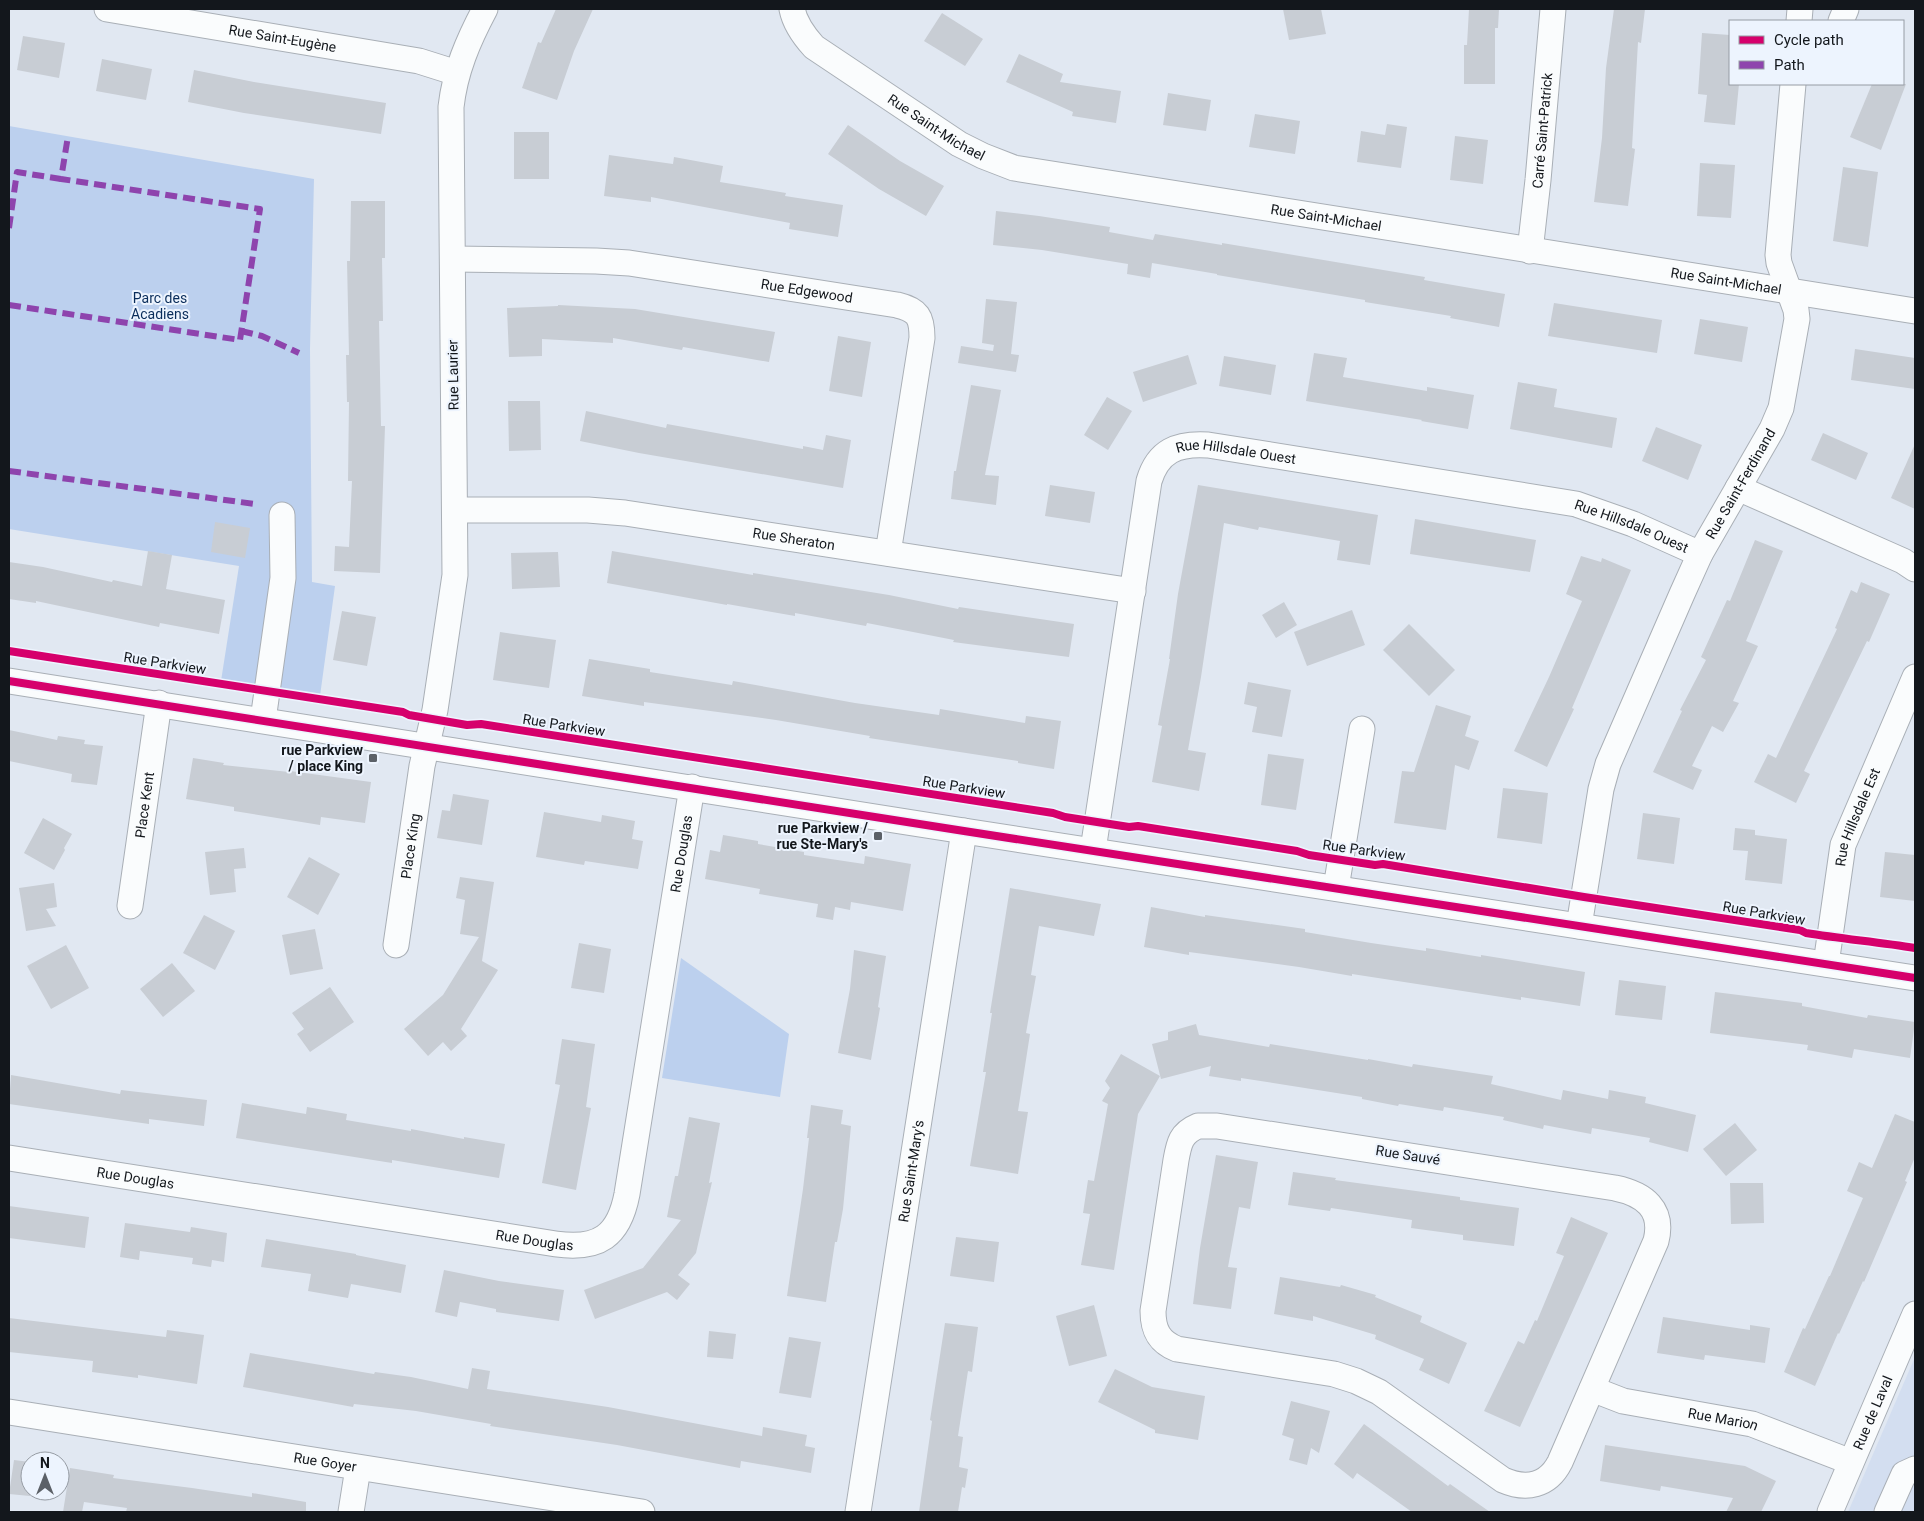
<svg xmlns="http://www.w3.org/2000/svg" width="1924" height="1521" font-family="Roboto,sans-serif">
<rect width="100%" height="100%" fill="#e1e8f2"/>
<path fill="#d3def0" d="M1915,1357V1512H1848Z"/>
<g fill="#bcd0ee">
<path d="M9,126L314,179L310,349L312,582L335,586L320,696L221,681L239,566L9,529Z"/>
<path d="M681,958L789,1034L780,1097L662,1078Z"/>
</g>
<g fill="#c8cdd4">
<path d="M556,9H593L574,51L557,100L522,88L538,42L541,43Z"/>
<path d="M1283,9H1321L1326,34L1289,40Z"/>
<path d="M1469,9H1499L1498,28H1495V84H1464V45H1467Z"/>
<path d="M1614,9H1645L1641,43L1638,42L1632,148L1635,149L1628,206L1594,202L1602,138L1606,68Z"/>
<path d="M942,13L983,39L965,66L924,41Z"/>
<path d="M1702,33L1730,35V84H1739L1735,125L1704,122L1707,95L1698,94Z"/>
<path d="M23,36L65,43L59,78L17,70Z"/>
<path d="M1019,54L1063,74L1060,82L1121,91L1116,123L1072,116L1073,112L1006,82Z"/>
<path d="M102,59L152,69L146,100L96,91Z"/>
<path d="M194,70L254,82L386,103L381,134L244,113L188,102Z"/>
<path d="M1872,84H1906L1881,150L1850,137Z"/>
<path d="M1168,93L1211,100L1206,131L1163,125Z"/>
<path d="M1255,114L1300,121L1295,154L1249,147Z"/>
<path d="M1387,124L1407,127L1401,168L1357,162L1361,131L1385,135Z"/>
<path d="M848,125L900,161L944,186L926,216L879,189L828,154Z"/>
<rect x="514" y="132" width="35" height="47"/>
<path d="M1455,136L1488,140L1483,184L1450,180Z"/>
<path d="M609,155L673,164L674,157L723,166L720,182L786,193L785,196L843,205L838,237L789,229L790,223L651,197V202L604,196Z"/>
<path d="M1700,163L1735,165L1731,218L1697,216Z"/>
<path d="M1843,167L1878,172L1868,247L1833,241Z"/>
<path d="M351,201H385V258H382L383,321H379L381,426H385L380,573L334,571L335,546L349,547L352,481H348L349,402H347L346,355H349L347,261H350Z"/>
<path d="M996,211L1039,216L1110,227L1109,232L1153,240L1155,234L1222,245V243L1425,277L1424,280L1505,294L1499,327L1450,318L1451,316L1365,302V300L1217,275V274L1152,263L1150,278L1127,274L1128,264L1042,250L993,245Z"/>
<path d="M986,299L1017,302L1011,354L1019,355L1016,372L958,363L961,346L993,351L994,345L982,343Z"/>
<path d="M1554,303L1662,320L1657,353L1548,336Z"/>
<path d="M558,305L635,309L775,332L769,362L683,347L682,350L613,338V343L542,339V356L509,357L507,308L558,306Z"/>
<path d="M1700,319L1748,327L1742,362L1694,354Z"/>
<path d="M838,336L871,342L862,397L829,391Z"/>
<path d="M1855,349L1915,358V389L1851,380Z"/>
<path d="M1314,353L1347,358L1343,377L1427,391V387L1474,395L1468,429L1421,421L1422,420L1306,401Z"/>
<path d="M1188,355L1197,384L1143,402L1133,372Z"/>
<path d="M1224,356L1276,365L1271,395L1219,386Z"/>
<path d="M1518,382L1557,389L1554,407L1617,418L1612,448L1510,429Z"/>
<path d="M971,385L1001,390L985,475L999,476L996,505L951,499L954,471H956Z"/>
<path d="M1107,397L1132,411L1108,450L1084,435Z"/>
<path d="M508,401H540L541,450L509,451Z"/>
<path d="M586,411L666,428L667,424L803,449V446L823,450L826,435L851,440L843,488L639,453L580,441Z"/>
<path d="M1656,427L1702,445L1688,480L1642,461Z"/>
<path d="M1823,433L1868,453L1856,480L1811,460Z"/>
<path d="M1915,444V509L1891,498Z"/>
<path d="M1050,485L1095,492L1090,523L1045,516Z"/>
<path d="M1198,485L1378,515L1370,565L1337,560L1340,541L1259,527L1258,530L1224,523L1201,677L1188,750L1206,753L1199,791L1152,782L1162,726L1158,725L1170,659H1169L1178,594Z"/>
<path d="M1415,519L1536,540L1530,572L1410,554Z"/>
<path d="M215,522L250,528L245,558L211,552Z"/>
<path d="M1755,540L1783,551L1746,641L1758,646L1733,701L1739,703L1723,732L1712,726L1692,766L1702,770L1693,790L1653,772L1682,711L1680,710L1706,660L1701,657L1727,600L1730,601Z"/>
<path d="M148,551L172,555L166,589L225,600L219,634L160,623L159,627L36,601V603L9,599V562L43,567L112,582L113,580L142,586Z"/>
<path d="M612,551L753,575V573L889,595L958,609L959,607L1074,624L1069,657L953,642L954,640L867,623L866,626L795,613V616L727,604V605L607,583Z"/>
<path d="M558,552L560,587L512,589L511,553Z"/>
<path d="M1581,556L1601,562L1602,558L1631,570L1572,708L1574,709L1547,767L1514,751L1549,677L1582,601L1566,594Z"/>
<path d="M1861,582L1890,594L1869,642L1867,641L1804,771L1810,774L1796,803L1754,782L1768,754L1776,758L1837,629L1835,628L1851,590L1857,593Z"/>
<path d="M1284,602L1297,625L1276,638L1262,615Z"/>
<path d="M1352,610L1365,645L1307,666L1294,632Z"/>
<path d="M342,611L376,617L367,666L333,660Z"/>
<path d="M1409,624L1455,670L1429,696L1383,650Z"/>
<path d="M500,632L556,640L549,688L493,680Z"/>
<path d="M589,659L650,669V672L732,685L733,681L855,703L939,715L940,709L1025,723L1026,716L1061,721L1054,769L1018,763V761L869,738L870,736L776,720L644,702V706L582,696Z"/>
<path d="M1248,682L1291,690L1282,737L1252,732L1257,707L1244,704Z"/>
<path d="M1436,705L1471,716L1465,736L1479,741L1469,770L1455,765L1446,830L1394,823L1402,771L1414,772Z"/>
<path d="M9,730L57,740L58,736L85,740L84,744L103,746L97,785L71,782L72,774L9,761Z"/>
<path d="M1268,754L1304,759L1296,810L1261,805Z"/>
<path d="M193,758L224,763L223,765L289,772L290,771L371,782L365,823L321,817L320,825L234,811V807L186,799Z"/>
<path d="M1503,788L1548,793L1542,844L1497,838Z"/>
<path d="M453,794L489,800L482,845L437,838L442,810L450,811Z"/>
<path d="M544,812L601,822L602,815L635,821L632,839L643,841L638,869L585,861L584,865L536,857Z"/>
<path d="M1643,813L1680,818L1674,864L1637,859Z"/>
<path d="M43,818L72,834L64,848L65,850L54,870L24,853Z"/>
<path d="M1735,828L1755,830V835L1787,839L1782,884L1745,880L1748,851L1733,850Z"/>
<path d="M723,835L758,841V844L804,852V855L864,864L865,856L911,864L903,911L851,902L850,910L835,907L833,920L816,917L818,904L759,894L760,889L705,879L710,850L720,852Z"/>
<path d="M244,848L246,868L234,869L236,892L210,895L205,852Z"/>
<path d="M1885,852L1915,855V901L1880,897Z"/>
<path d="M309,857L340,874L318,915L287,897Z"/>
<path d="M460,877L494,882L482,961L498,970L461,1029L467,1036L451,1051L443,1042L428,1056L404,1029L443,995L479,937L460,934L465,900L456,898Z"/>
<path d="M54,883L57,907L46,909L56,926L26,931L19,888Z"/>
<path d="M1010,888L1101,904L1094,936L1039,926L1031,975L1036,976L1026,1033L1030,1034L1018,1111L1028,1112L1018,1174L970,1166L986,1072H983L992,1013H990Z"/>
<path d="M1151,907L1205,917V915L1305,929V932L1371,943L1426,951V948L1481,957V955L1585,972L1580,1006L1521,997V1000L1352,974V976L1299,967L1189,952V955L1144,947Z"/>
<path d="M204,915L235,931L215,970L183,953Z"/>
<path d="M315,929L323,969L290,975L282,935Z"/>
<path d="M579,943L611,949L604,993L571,988Z"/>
<path d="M66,945L89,988L51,1009L27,966Z"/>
<path d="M854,950L886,956L878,1007L880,1008L871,1060L838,1053L850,989Z"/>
<path d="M172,963L195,991L163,1017L140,989Z"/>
<path d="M1619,980L1666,986L1662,1020L1615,1015Z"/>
<path d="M330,987L354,1022L310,1052L297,1034L304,1029L292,1013Z"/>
<path d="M1715,992L1802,1003V1006L1867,1018L1868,1015L1915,1022L1910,1058L1854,1049L1852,1058L1807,1050L1808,1045L1710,1033Z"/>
<path d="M1196,1024L1199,1035L1269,1047L1270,1044L1368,1060V1059L1412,1067L1413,1064L1493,1076L1491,1084L1561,1100L1563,1090L1608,1099L1609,1090L1646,1097L1645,1103L1696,1115L1688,1152L1649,1142L1650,1138L1592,1128L1591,1134L1544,1125L1543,1129L1503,1120L1504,1117L1444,1107L1443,1111L1399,1104L1398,1106L1362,1099V1097L1241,1078V1081L1209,1076L1211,1066L1161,1079L1152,1044L1168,1040V1032Z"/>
<path d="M562,1039L595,1044L586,1107L591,1108L576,1190L542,1183L560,1085L555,1084Z"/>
<path d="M1121,1054L1160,1076L1138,1114L1114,1270L1081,1265L1090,1214L1083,1213L1088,1180L1094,1181L1108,1104L1102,1101L1110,1088L1105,1081Z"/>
<path d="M11,1075L120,1094L121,1090L207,1100L204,1126L149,1119V1124L9,1104Z"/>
<path d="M242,1103L306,1114L307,1107L347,1114L346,1120L411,1131V1129L464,1139V1137L505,1144L499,1178L392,1160V1163L236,1138Z"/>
<path d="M811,1105L843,1110L841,1124L851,1126L843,1209L837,1242H835L826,1302L787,1296L803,1189L809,1138H807Z"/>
<path d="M1895,1114L1915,1122V1157L1905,1181L1907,1182L1864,1282L1863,1281L1839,1334L1838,1333L1815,1386L1784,1372L1803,1328L1805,1329L1829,1276H1830L1863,1198L1847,1191L1859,1162L1872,1168Z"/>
<path d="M689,1117L720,1123L709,1183L712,1182L696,1253L678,1275L690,1284L677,1300L667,1292L595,1319L584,1290L643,1268L681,1220L667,1217L675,1176H678Z"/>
<path d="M1735,1123L1757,1150L1726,1176L1703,1149Z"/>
<path d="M1216,1155L1258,1162L1250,1209L1239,1207L1228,1267L1237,1268L1231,1309L1193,1304L1200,1248Z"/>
<path d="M1293,1172L1336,1178L1335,1180L1460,1197V1200L1519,1208L1514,1246L1463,1240V1235L1411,1228L1412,1220L1331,1208L1330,1211L1288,1205Z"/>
<path d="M1730,1183H1763L1764,1223L1731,1224Z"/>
<path d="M9,1206L89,1217L85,1248L9,1238Z"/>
<path d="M1571,1217L1608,1233L1520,1427L1484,1411L1518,1341L1524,1344L1535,1320L1537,1321L1564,1256L1556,1253Z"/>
<path d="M125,1223L190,1232L191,1227L227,1233L224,1262L212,1260L211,1267L192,1264L193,1258L140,1251L139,1260L120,1257Z"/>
<path d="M956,1237L999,1242L994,1282L950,1276Z"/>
<path d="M266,1239L356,1254V1255L406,1265L401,1293L351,1284L348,1298L308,1291L311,1274L261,1267Z"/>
<path d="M444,1270L499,1281L564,1290L559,1321L496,1312V1309L460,1302L457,1317L435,1312Z"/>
<path d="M1280,1277L1340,1287L1341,1285L1376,1295L1375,1297L1422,1316L1420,1322L1467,1343L1449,1384L1419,1370L1424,1359L1375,1339L1376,1335L1313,1316V1321L1274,1314Z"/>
<path d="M1094,1305L1107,1356L1069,1366L1056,1316Z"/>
<path d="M1663,1317L1750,1330V1325L1770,1328L1765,1363L1705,1355L1704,1360L1657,1353Z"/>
<path d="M9,1318L166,1337L167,1330L204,1335L197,1384L138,1375V1378L92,1372L93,1361L9,1352Z"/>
<path d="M945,1323L978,1327L972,1372L968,1371L958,1436L963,1437L959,1467L968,1469L965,1488L962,1487L958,1512H919L932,1421L930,1420Z"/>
<path d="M709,1331L736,1334L733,1359L707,1357Z"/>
<path d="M789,1337L821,1342L811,1398L779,1393Z"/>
<path d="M250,1353L374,1374L375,1372L411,1377L468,1389L472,1368L490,1371L487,1389L608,1407L762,1436L763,1427L807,1435L805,1446L815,1448L811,1473L741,1461L740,1468L617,1445L490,1426L491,1424L416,1411L354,1404L353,1407L243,1387Z"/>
<path d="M1115,1369L1152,1387L1205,1396L1198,1440L1155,1433V1430L1098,1402Z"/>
<path d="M1291,1401L1330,1411L1319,1453L1311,1448L1307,1465L1289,1460L1294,1439L1282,1435Z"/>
<path d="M1364,1424L1448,1486L1450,1484L1490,1512H1412L1357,1473L1353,1479L1334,1464Z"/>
<path d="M1605,1445L1745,1466L1776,1481L1761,1512H1726L1733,1498L1661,1486L1660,1491L1600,1481Z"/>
<path d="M14,1460L30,1462V1496L9,1494Z"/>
<path d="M70,1468L114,1475L113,1478L192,1488L252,1497V1493L306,1502V1512H126L127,1508L84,1502L82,1512H63Z"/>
</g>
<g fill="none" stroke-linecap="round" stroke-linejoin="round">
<g stroke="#a9afb6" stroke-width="27">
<g id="minor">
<path id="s1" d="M107,9L419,61L457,73"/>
<path id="s2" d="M792,9C795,24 804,36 814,47L959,144L983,156L1014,168L1915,311"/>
<path d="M1799,21L1800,9"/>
<path d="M1841,21L1846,9"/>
<path id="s3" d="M1530,251L1538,180L1553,9"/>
<path id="s4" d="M453,259L596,261L629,263L897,305C918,310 922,317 922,338L888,553"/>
<path d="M1738,488L1903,561L1915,569"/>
<path id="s5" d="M455,510H588L625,513L1133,591"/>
<path d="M9,681L964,831L1915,978"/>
<path d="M263,720L283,578L282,515"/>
<path id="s6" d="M1093,850L1149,481C1158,451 1177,443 1208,445L1576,504L1633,524L1700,554"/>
<path d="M1336,888L1362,729"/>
<path id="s7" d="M130,906L159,703"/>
<path id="s8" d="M1579,926L1601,789L1608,764L1682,594L1700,554L1772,429L1781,408L1797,319L1796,310L1779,263L1778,255L1793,84"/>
<path id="s9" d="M396,945L422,766L435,710L455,575L451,107C455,71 468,41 485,9"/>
<path id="s10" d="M1826,964L1843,845L1915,677"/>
<path d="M1198,1126H1217L1615,1188C1644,1194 1664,1209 1656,1241L1560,1462C1548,1486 1526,1490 1503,1480L1379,1392L1356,1381L1334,1374L1177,1349C1159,1342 1153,1330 1153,1311L1176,1160C1179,1143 1181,1133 1198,1126Z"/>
<path id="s11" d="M9,1158L556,1244C599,1250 619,1236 627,1194L692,787"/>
<path id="s12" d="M1592,1389L1623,1401L1752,1424L1851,1462"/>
<path id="s13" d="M9,1412L642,1512"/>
<path d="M351,1512L358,1468"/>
<path id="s14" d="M858,1512L964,831"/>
<path id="s15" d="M1830,1512L1915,1314"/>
<path d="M1887,1512L1904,1474L1915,1469"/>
</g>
</g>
<use href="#minor" stroke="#fafcfd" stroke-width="25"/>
<g stroke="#8e44ad" stroke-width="6" stroke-dasharray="12 6" stroke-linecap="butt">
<path d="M9,228L17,172L61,179"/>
<path d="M9,305L240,340L260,209L61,179L68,136"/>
<path d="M241,331L262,336L299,353"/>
<path d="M9,471L255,504"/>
</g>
<g stroke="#edf4fe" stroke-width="11">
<g id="cycleway">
<path d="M9,651L403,712L409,715L467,725L481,724L1053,813L1065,817L1129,827L1138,826L1297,851L1309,855L1375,865L1383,864L1584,897L1800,930L1806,933C1842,939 1879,942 1915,948"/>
<path d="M9,681L964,831L1915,978"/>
</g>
</g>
<use href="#cycleway" stroke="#d6006c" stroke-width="8"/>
</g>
<g fill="#5b6067" stroke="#edf4fe" stroke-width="2">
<rect x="368" y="753" width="10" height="10" rx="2.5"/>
<rect x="873" y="831" width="10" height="10" rx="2.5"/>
</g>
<g text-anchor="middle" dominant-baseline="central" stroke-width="4" stroke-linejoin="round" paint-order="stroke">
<g font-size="14" fill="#13171c" stroke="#edf4fe">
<text stroke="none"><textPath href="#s1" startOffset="178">Rue Saint-Eugène</textPath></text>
<text stroke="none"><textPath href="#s2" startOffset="191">Rue Saint-Michael</textPath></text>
<text stroke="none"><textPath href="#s3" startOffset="121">Carré Saint-Patrick</textPath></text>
<text stroke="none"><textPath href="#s2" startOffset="595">Rue Saint-Michael</textPath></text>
<text stroke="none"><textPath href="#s2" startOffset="1000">Rue Saint-Michael</textPath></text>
<text stroke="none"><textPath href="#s4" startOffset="356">Rue Edgewood</textPath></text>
<text transform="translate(453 375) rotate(-91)">Rue Laurier</text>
<text stroke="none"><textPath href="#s6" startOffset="478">Rue Hillsdale Ouest</textPath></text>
<text stroke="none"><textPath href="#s8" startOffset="475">Rue Saint-Ferdinand</textPath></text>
<text stroke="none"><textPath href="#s6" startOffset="882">Rue Hillsdale Ouest</textPath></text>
<text stroke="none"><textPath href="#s5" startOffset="341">Rue Sheraton</textPath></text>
<text transform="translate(165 663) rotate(9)">Rue Parkview</text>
<text transform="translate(564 725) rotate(9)">Rue Parkview</text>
<text transform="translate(964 787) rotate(9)">Rue Parkview</text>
<text stroke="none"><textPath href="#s7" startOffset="102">Place Kent</textPath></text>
<text stroke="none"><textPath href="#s10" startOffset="151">Rue Hillsdale Est</textPath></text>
<text stroke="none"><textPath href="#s9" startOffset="100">Place King</textPath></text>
<text transform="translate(1364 850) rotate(8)">Rue Parkview</text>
<text stroke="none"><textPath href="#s11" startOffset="998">Rue Douglas</textPath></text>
<text transform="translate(1764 913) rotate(10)">Rue Parkview</text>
<text transform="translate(1408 1155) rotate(9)">Rue Sauvé</text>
<text stroke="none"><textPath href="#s14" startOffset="345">Rue Saint-Mary's</textPath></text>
<text stroke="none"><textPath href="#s11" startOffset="128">Rue Douglas</textPath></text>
<text stroke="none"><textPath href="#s11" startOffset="532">Rue Douglas</textPath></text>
<text stroke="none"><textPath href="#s15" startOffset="108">Rue de Laval</textPath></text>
<text stroke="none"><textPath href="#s12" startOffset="135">Rue Marion</textPath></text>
<text stroke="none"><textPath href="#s13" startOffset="320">Rue Goyer</textPath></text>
</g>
<g font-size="14" fill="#092c5a" stroke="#edf4fe">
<text x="160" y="298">Parc des<tspan x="160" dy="16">Acadiens</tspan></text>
</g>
<g font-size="14" font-weight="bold" fill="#13171c" stroke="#edf4fe" text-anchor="end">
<text x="363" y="750">rue Parkview<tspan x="363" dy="16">/ place King</tspan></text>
<text x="868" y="828">rue Parkview /<tspan x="868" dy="16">rue Ste-Mary's</tspan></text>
</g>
</g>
<rect width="1924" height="1521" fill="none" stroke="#13171c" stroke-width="20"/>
<rect x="1729" y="20" width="175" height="65" fill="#edf4fe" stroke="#969ca4"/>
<rect x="1739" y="36" width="25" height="8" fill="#d6006c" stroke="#969ca4"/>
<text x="1774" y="45" font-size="15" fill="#13171c">Cycle path</text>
<rect x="1739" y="61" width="25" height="8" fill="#8e44ad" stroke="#969ca4"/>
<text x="1774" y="70" font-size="15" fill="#13171c">Path</text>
<g transform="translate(45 1476)"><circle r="24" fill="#edf4fe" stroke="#969ca4"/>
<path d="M0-4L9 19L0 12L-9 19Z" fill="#5b6067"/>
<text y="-8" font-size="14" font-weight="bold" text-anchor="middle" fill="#13171c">N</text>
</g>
</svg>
